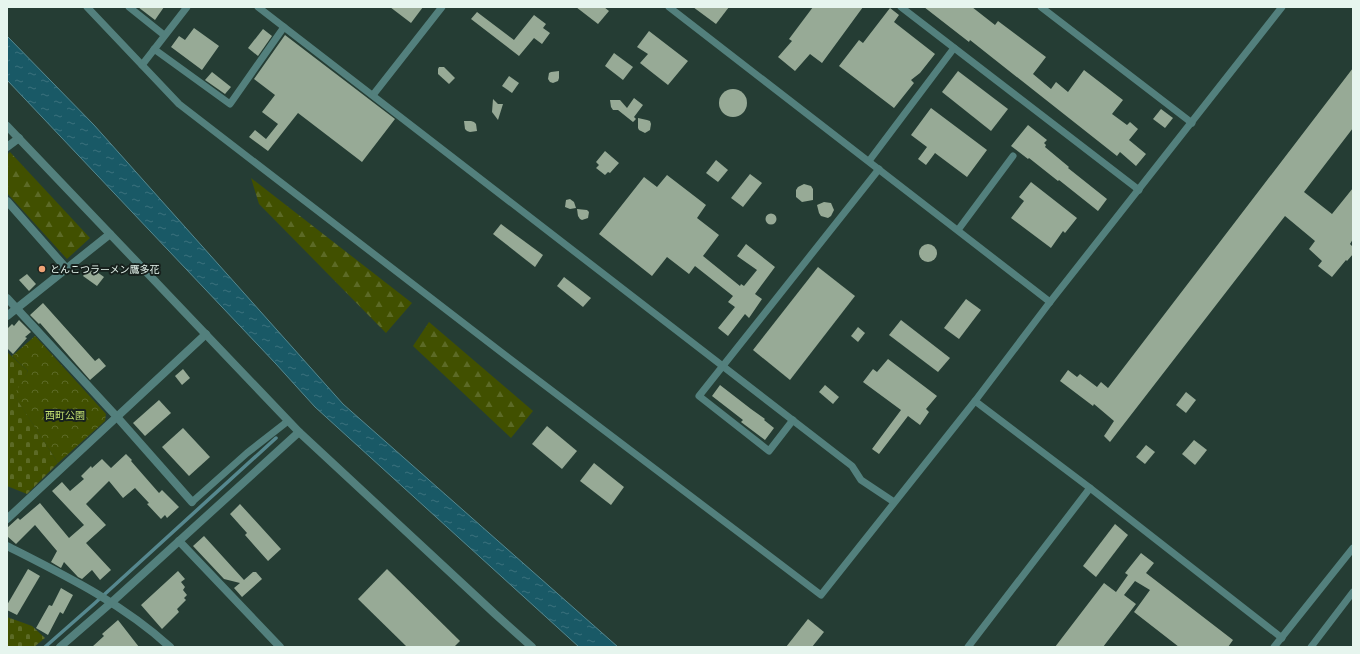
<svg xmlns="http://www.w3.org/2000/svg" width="1360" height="654" font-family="Arial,'Noto Sans JP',sans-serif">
<defs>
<pattern id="forest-firs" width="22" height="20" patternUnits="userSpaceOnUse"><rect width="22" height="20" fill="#415000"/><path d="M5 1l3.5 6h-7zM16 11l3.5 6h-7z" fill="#5c6a26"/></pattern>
<pattern id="cemetery-stones" width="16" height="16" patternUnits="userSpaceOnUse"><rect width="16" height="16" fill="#415000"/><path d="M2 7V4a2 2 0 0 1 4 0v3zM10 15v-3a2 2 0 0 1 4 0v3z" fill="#5c6a26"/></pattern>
<pattern id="park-crowns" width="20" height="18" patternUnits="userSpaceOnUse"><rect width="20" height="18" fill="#415000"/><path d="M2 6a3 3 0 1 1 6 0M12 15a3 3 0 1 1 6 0" fill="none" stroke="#5c6a26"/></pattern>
<pattern id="water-ripples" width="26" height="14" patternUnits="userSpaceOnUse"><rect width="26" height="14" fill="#195966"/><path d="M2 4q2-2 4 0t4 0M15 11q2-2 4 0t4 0" fill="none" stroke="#3a717c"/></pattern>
</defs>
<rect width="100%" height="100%" fill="#253d34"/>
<g fill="url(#forest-firs)">
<path d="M10,152L90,238L67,259L7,193V155Z"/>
<path d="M251,178L412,303L386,333L259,204Z"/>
<path d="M429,322L533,411L511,438L413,346Z"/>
</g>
<g fill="url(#cemetery-stones)">
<path d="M7,352L28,371L15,396L58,463L27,494L7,486Z"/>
<path d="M7,617L32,626L45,638L34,647H7Z"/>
</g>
<path fill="url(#park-crowns)" d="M35,336L106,414L105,421L58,463L14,395L28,371L12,356Z"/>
<path fill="url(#water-ripples)" stroke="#56888f" d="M7,36L94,125L343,404L618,647H579L315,407L276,364L7,80Z"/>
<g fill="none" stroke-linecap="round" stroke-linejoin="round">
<path stroke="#56888f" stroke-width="3.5" d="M45,647L95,603L276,438"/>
</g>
<g fill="#97aa96">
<path d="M138,7H164L155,20Z"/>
<path d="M390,7H423L411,23Z"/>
<path d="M576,7H604L609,11L598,24Z"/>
<path d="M693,7H729L716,24Z"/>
<path d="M813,7H863L822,63L810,54L795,71L778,57L792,41L789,39Z"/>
<path d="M924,7H972L995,25L998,21L1046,57L1033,74L1051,89L1056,82L1068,92L1084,70L1123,100L1112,114L1127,125L1130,122L1138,129L1129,140L1146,154L1136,166L1120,152L1117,156L970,40L969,42Z"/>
<path d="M890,8L899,15L894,22L935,54L920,73L911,80L914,83L894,108L839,66L859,40L863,43Z"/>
<path d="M477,12L514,40L534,15L546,24L543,28L550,33L542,44L534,38L519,56L471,19Z"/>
<path d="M194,28L219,46L202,70L171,47L179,36L185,40Z"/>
<path d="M263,29L272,36L258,56L248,48Z"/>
<path d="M649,31L688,61L668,85L640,63L648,54L637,47Z"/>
<path d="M285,35L395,119L362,162L298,113L268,151L249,137L255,130L266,139L278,124L262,112L275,95L254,79Z"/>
<path d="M614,53L633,67L623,80L605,66Z"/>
<path d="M439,67H444L455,78L449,84L438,74V69Z"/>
<path d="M1353,68V128L1304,192L1332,214L1353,188V239L1350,244L1353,247V254L1347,261L1346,260L1332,277L1318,266L1322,261L1309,249L1315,241L1285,216L1110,442L1104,436L1114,421L1094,404L1093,406L1060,381L1068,370L1077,377L1080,374L1097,387L1101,382L1108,388Z"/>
<path d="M559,71V78L558,81L553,83L550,82L548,79L549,73L551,72Z"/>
<path d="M958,71L1008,109L991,131L942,92Z"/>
<path d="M212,72L231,87L225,94L205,80Z"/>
<path d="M509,76L519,83L512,93L502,86Z"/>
<circle cx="733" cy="103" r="14"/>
<path d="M634,98L643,105L634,117L636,119L633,122L618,110H613L611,107L610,100H620L627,108Z"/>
<path d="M493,99L498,104H503L498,120L492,112Z"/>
<path d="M931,108L987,150L967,177L935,153L926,165L918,159L927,147L911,135Z"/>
<path d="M1161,109L1173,118L1165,128L1153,119Z"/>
<path d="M638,118L647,120L650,121L651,124L650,130L645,133L639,130L638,128Z"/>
<path d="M464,121H471L474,122L476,124L477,131L470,132L467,131L465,129Z"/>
<path d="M1028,125L1047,140L1044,143L1046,145L1045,147L1069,167L1068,168L1107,199L1098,211L1059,180L1058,181L1029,158L1028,159L1011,146Z"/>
<path d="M605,151L619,163L610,173L608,172L605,175L596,168L599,165L596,162Z"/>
<path d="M716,160L728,170L718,182L706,173Z"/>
<path d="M750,174L762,183L743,207L731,198Z"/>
<path d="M667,175L706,205L697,218L719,235L703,256L740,286L741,284L744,286L757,270L737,256L746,244L775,267L755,294L762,299L749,318L745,314L728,336L718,328L735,307L728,302L733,296L695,266L689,274L667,257L652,276L599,234L644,177L657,187Z"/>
<path d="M1031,182L1077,218L1065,233L1063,231L1051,248L1011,218L1024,201L1019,197Z"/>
<path d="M804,184L811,186L813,189V200L802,202L796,197V190L798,187Z"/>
<path d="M570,199L574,202L576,208L570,209L565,207L566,200Z"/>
<path d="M824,202L831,203L834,210L831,216L828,218L821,216L819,213L817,205Z"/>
<path d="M577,209L587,210L589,212L588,218L582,220L580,219L578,216Z"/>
<circle cx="771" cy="219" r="5.5"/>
<path d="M501,224L543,255L535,267L493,234Z"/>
<circle cx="928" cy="253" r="9"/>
<path d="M90,267L104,277L97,286L83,276Z"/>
<path d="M818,267L855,296L790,380L753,350Z"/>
<path d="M27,274L36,284L29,291L19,280Z"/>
<path d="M564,277L591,298L583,307L557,286Z"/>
<path d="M966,299L981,310L959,339L944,328Z"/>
<path d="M43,303L95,361L99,358L106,366L90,380L40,323L39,324L30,315Z"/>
<path d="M19,320L31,332L25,337L27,338L13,354L7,348V329L12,324L14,326Z"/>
<path d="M901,320L950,358L938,372L889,335Z"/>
<path d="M858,327L865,333L858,342L851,336Z"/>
<path d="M888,359L937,396L926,409L929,412L920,425L908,416L879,454L872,449L901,410L863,382L873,369L877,372Z"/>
<path d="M183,369L190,378L182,385L175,376Z"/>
<path d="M720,385L751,409L765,419L764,420L774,428L765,440L741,422L743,420L712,396Z"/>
<path d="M825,385L839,397L833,404L819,392Z"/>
<path d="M1186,392L1196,400L1186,413L1176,405Z"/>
<path d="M159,400L171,413L145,436L133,423Z"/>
<path d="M547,426L577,451L562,469L532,444Z"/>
<path d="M183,428L210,457L189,476L162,447Z"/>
<path d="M1194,440L1207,450L1195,465L1182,454Z"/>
<path d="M1146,445L1155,452L1145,464L1136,457Z"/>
<path d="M126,454L132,460L131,461L159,493L162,490L179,507L167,518L165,515L161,519L147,504L149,503L135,488L123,498L109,481L86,504L106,525L86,543L111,570L100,580L92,570L82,579L78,577L64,562L61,568L51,562L57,551L35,525L16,544L7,536V528L18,518L20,520L40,503L69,538L84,525L52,491L62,482L70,491L84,479L81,476L91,466L92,468L102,459L111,468Z"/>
<path d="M594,463L624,487L611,505L580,481Z"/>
<path d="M240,504L281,549L268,561L245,535L247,533L230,514Z"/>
<path d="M1115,524L1128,535L1096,577L1083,566Z"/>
<path d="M204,536L244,580L253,572H256L262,579L242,597L234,588L240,583L224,579L193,546Z"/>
<path d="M1141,553L1154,563L1146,573L1233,640L1228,647H1179L1134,612L1150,590L1135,581L1124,595L1136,604L1103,647H1055L1104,583L1116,592L1128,575L1125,573Z"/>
<path d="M28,569L40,576L17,615L7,610V605Z"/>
<path d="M387,569L460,641L454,647H407L358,599Z"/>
<path d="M178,571L185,579L181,582L185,587L183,590L187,595L184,598L186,600L177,609L179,612L162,629L141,605Z"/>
<path d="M61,588L73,595L63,614L60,612L48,635L36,628L49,605L52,606Z"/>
<path d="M808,619L824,632L812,647H786Z"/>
<path d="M118,620L139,647H92L104,636L102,634Z"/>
</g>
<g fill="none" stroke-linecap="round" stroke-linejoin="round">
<g stroke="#53807d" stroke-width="7">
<path d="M87,7L179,104L501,352L821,595L975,401L1050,302L1282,7"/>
<path d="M129,7L164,35"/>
<path d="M258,7L852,466L861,480L894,502"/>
<path d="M669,7L1050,302"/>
<path d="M901,7L1139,190"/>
<path d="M1041,7L1192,123"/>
<path d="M154,49L230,104L284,27"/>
<path d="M142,65L187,7"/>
<path d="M373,95L442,7"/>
<path d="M869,161L954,48"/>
<path d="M958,230L1013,156"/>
<path d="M975,401L1090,488L1282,638"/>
<path d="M793,420L769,451L699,396L879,169"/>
<path d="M192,502L247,453L288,421"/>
<path d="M968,647L1090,488"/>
<path d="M1274,647L1353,548"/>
<path d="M1311,647L1353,592"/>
</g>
<g stroke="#53807d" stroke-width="8">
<path d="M7,147L19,138"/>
<path d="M7,201L66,268"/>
<path d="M7,298L117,417L192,502"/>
<path d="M7,519L206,334"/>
<path d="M179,541L280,647"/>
<path d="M7,546C64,575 122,603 170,647"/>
</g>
<g stroke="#53807d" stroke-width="8">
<path d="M7,126L299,432L494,613L532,647"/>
<path d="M7,316L110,234"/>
<path d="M60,647L112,602L299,432"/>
</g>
</g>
<circle fill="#efa376" stroke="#17211d" stroke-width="1.5" cx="42" cy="269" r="4"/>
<g text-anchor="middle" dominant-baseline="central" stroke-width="4" stroke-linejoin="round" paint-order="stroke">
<g font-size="10" fill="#e6f5ee" stroke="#17211d" text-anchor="start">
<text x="50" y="269">とんこつラーメン鷹多花</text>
</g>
<g font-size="10" fill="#c3df71" stroke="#17211d">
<text x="65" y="415">西町公園</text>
</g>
</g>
<rect width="1360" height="654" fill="none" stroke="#e6f5ee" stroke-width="16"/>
</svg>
